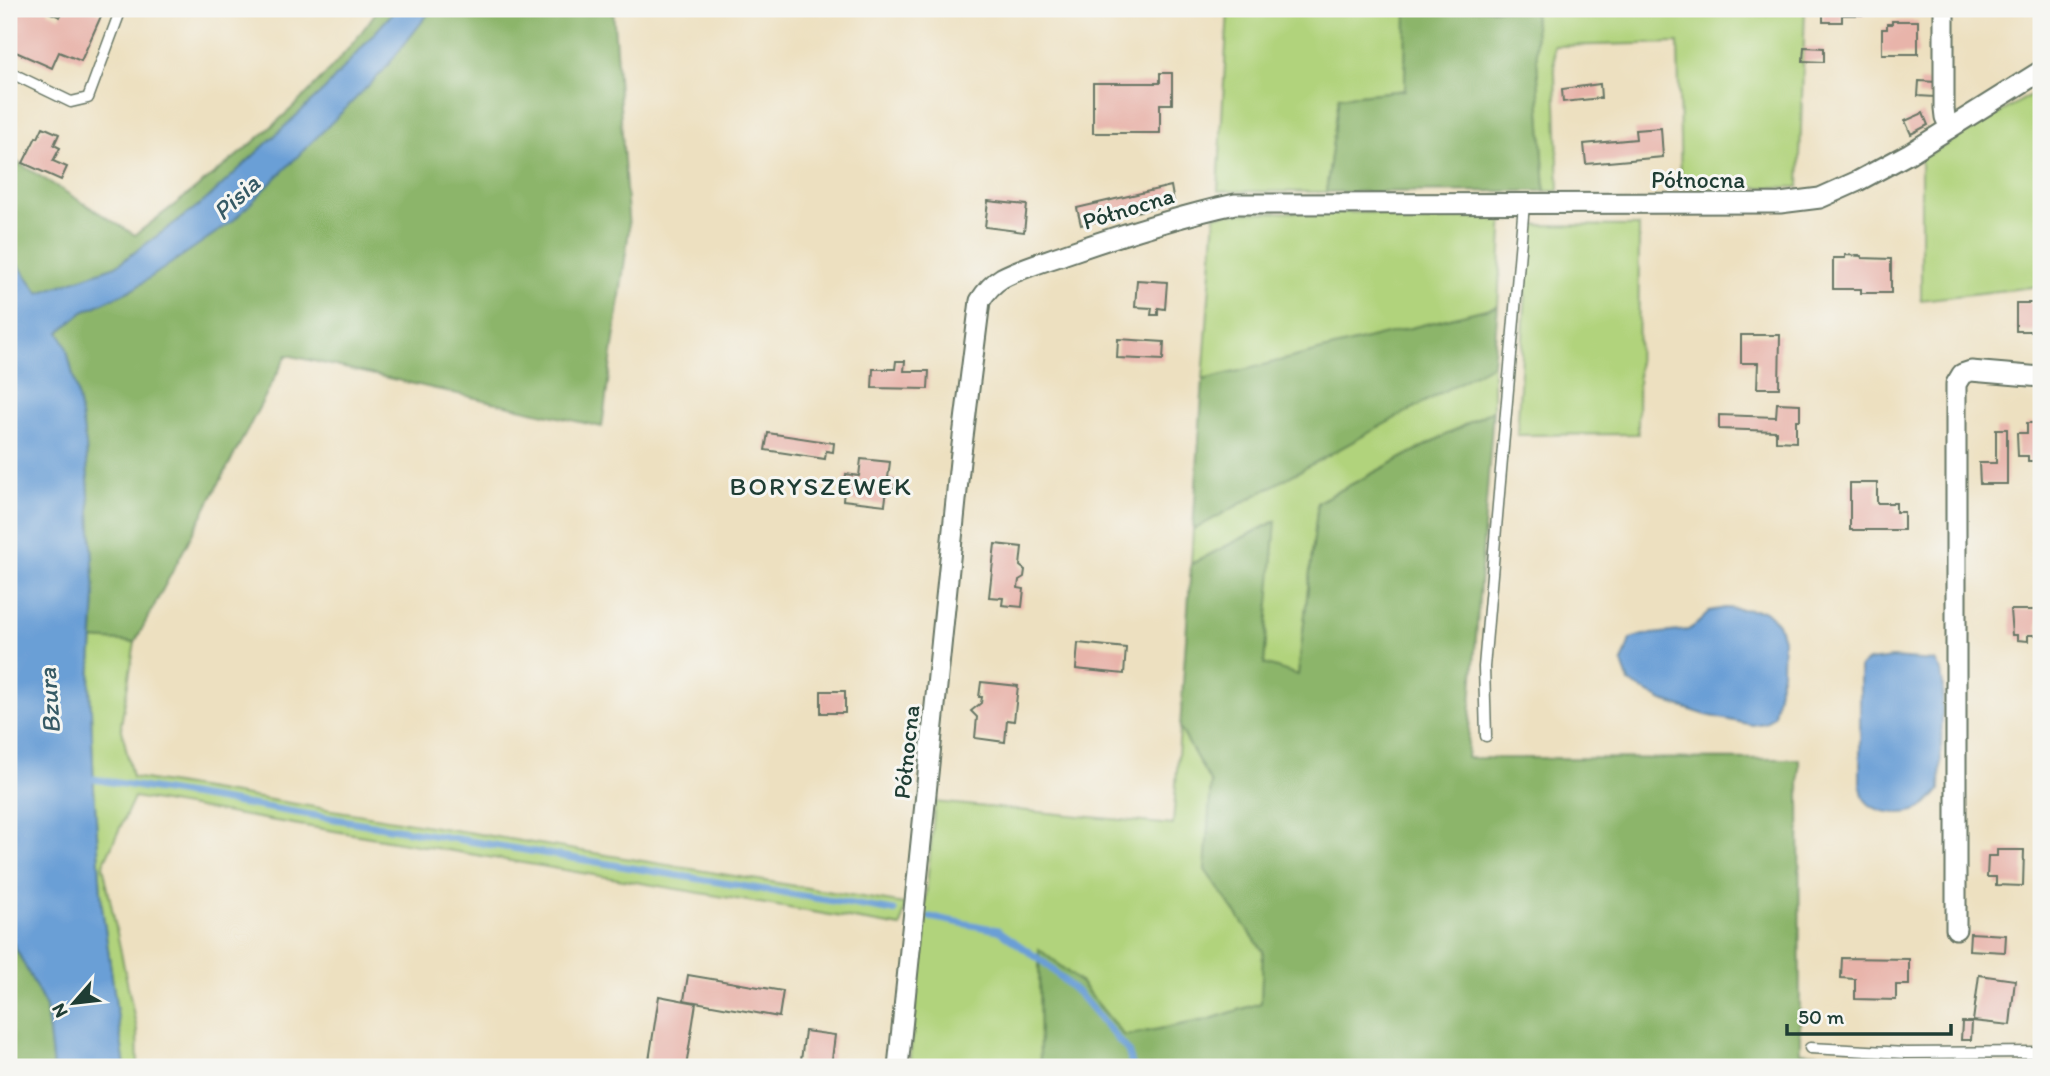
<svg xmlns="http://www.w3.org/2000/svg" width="2050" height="1076" font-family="Itim,sans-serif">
<rect width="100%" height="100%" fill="#f6f6f2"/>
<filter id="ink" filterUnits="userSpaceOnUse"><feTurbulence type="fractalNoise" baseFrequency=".0143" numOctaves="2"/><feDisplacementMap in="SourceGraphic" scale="14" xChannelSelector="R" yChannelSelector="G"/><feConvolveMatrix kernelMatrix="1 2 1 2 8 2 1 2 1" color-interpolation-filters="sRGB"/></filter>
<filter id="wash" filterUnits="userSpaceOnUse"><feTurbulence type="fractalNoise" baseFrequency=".00686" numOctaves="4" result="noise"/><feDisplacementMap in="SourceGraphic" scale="28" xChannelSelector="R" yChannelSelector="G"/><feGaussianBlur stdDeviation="1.57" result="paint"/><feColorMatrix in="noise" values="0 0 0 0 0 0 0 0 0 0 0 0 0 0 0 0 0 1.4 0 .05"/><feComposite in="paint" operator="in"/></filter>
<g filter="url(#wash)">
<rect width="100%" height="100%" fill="#ede0c0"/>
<g fill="#b1d37b" stroke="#688858" stroke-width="2">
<path d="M1228,9H1406L1405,90L1339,97L1326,192L1218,191Z"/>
<path d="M1534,9H1805L1799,187L1681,188L1678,43L1554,46L1559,191H1545Z"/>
<path d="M2041,89V286L1921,300V159Z"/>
<path d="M1247,212L1503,213L1498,306L1203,380L1215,215Z"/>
<path d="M1530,225L1639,226L1638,434L1517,435Z"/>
<path d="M1493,364V410L1318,502L1298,675L1264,665L1275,521L1191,564L1193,530Z"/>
<path d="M93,639L135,642L121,725L132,777L905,904L901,927L134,797L103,865L137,1030L138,1067H125L102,907L94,788L90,684Z"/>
<path d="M1180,728L1211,783L1206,870L1263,951L1261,1003L1210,1019L1124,1036L1080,982L1039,950L1040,1067H909L935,802L1173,825Z"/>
</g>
<g fill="#8cb56b" stroke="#567950" stroke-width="2">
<path d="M378,9H396L326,88L206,200L116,266L39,293L9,253V157L135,235C223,168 316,101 378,9Z"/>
<path d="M432,9H613L629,230L602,427L287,355L135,642L93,639L95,596L86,445L77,392L66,346L59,332L83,312L136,288L383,71Z"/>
<path d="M1406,9H1534L1545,191L1326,192L1339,97L1405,90Z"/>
<path d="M1498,306L1493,364L1193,530L1203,380Z"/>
<path d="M1493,410L1467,758L1799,759L1800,1052L2024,1067H1040L1039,949L1080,982L1124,1036L1210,1019L1261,1003L1263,951L1205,870L1211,783L1180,728L1191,564L1276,521L1264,664L1298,675L1318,502Z"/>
<path d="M9,927V935L46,1007L53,1067H9Z"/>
</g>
<g fill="#6a9fd6" stroke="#446e85" stroke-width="2">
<path d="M396,9H432L383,71L233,221L135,288L83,312L59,332L66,346L77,392L86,445L95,596L90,684L94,788L102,907L125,1067H53L46,1007L9,935V253L39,293L116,266L206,200L326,88Z"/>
<path d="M1725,608L1765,611L1778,623L1783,639L1782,672L1774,715L1765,723L1752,725L1706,715L1663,701L1629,682L1622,663L1630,639L1643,635L1688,630L1701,621L1709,611Z"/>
<path d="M1892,658L1935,661L1941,671L1943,685L1940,790C1934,797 1928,805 1919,809C1904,816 1875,814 1865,800C1862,796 1862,789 1860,784V667L1868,661Z"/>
</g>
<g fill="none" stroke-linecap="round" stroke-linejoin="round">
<g stroke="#6a9fd6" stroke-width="7">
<path d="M87,778L894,911"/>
<path d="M930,917L998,930L1046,964L1080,995L1128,1051L1133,1067"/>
</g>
</g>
<g id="blocks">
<g fill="#e8b4aa">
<path d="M9,9H49L48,12L60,17L63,9H90L102,14L81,61L59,52L52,68L9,49Z"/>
<path d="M1823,9H1865V15H1842V22H1823Z"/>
<path d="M1892,21H1918V54H1882V29H1887V24H1892Z"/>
<path d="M1804,47L1824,48V62L1803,61Z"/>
<path d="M1160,73H1172V104H1160V133H1093V83H1160Z"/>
<path d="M1919,81L1936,82L1935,97L1918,96Z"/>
<path d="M1600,84L1601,98L1563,102L1562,89Z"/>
<path d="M1923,113L1928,125L1911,134L1905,121Z"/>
<path d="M43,127L59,134L54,145L60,148L53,161L67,167L61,180L23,163L36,137L38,138Z"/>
<path d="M1661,128L1663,157L1586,164L1584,144L1636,139L1635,130Z"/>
<path d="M1171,186L1174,203L1081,225L1077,208Z"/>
<path d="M988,201L1027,205L1024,232L985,227Z"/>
<path d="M1845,255L1861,256L1862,258L1891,259V293H1861V289H1833V258H1845Z"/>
<path d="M1137,280L1167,282L1165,309L1158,308V315H1151L1152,308L1135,307Z"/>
<path d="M2016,303H2039V322H2041V331H2016Z"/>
<path d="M1741,335H1780L1779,388H1757L1758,363H1741Z"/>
<path d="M1118,339L1164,342L1163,360L1117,358Z"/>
<path d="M896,361H905L904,371H929L928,389L872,388L873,369H895Z"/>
<path d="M1777,403L1800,404V420H1796V442L1776,441V431L1719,429V415L1776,417Z"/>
<path d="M2027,423H2041V461H2028V456H2018L2017,433H2027Z"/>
<path d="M1996,429H2007V484H1980L1979,463H1996Z"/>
<path d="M768,433L834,443L833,452L826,451L825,459L765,450Z"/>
<path d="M861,459L890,462L888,478L896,479L895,489L887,488L885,505L843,500L846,474L859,476Z"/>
<path d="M1850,483H1877V503H1896V512H1904V530H1850Z"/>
<path d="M995,544L1022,547L1020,566L1025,570L1024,577L1019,580L1018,588L1024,589L1022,607L1002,605L1003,598L989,597Z"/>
<path d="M2010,610H2038V635H2028V641L2017,640V635H2012Z"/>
<path d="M1078,643L1126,648L1124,674L1076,669Z"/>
<path d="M981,682L1018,686L1014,721L1007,720L1005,742L975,738L977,717L971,711L981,703L982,697H979Z"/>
<rect x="821" y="691" width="24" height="22"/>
<path d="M1997,850H2024L2023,886L1996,885V877H1987L1988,856H1997Z"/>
<path d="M1970,933L2006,935L2005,952L1969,950Z"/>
<path d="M1842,958L1909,959V985H1896V1000L1855,999V979L1841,978Z"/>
<path d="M688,975L783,991L779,1017L684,1000Z"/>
<path d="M1979,975L2015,980L2010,1025L1973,1021Z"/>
<path d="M659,996L696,1003L686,1067H648Z"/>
<path d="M1962,1022H1972L1971,1040H1961Z"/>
<path d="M805,1031L835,1035L831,1067H800Z"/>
</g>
</g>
</g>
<g filter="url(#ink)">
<use href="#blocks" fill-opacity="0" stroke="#677665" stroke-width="2"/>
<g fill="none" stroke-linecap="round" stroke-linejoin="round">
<g stroke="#677665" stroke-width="13">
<g id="service">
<path d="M9,72L71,102L88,98L121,9"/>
<path d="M1486,736L1484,667L1524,204"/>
<path d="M1810,1048L1906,1053L2041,1052"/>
</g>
</g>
<g stroke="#677665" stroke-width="23">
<g id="minor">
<path d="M1944,9V108L1945,117L1950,128"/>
<path d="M1956,929V384L1962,374L1971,371L2041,377"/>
<path d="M898,1067L960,461L980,301C986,291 992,284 1002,278C1023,267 1046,261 1068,253C1123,234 1179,216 1235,204L1780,203L1820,198L1858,181L1910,153L2041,71"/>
</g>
</g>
<use href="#service" stroke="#fff" stroke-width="10"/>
<use href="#minor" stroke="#fff" stroke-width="19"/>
</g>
</g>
<g text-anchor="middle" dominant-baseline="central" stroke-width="6" stroke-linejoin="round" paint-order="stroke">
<g font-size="24" fill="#1f3d34" stroke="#f6f6f2">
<text x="1698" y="179">Północna</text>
<text transform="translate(1128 208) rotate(-17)">Północna</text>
<text transform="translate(906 752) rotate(-84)">Północna</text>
</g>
<g font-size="26" font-style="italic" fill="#365a65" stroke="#f6f6f2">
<text transform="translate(236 197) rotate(-43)">Pisia</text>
<text transform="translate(49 701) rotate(-94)">Bzura</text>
</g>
<g font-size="26" letter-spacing="2" fill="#1f3d34" stroke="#f6f6f2">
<text x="821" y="486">BORYSZEWEK</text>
</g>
</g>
<rect width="2050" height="1076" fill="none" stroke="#f6f6f2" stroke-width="35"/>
<g transform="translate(74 1003) rotate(242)" stroke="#f6f6f2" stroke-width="5" paint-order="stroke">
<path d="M0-5L12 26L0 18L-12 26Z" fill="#1f3d34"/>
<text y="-10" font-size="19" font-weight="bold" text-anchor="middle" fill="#1f3d34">N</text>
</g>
<path d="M1787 1024v10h164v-10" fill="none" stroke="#1f3d34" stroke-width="3.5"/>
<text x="1798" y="1024" font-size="21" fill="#1f3d34" stroke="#f6f6f2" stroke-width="5" paint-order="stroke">50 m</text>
</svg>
